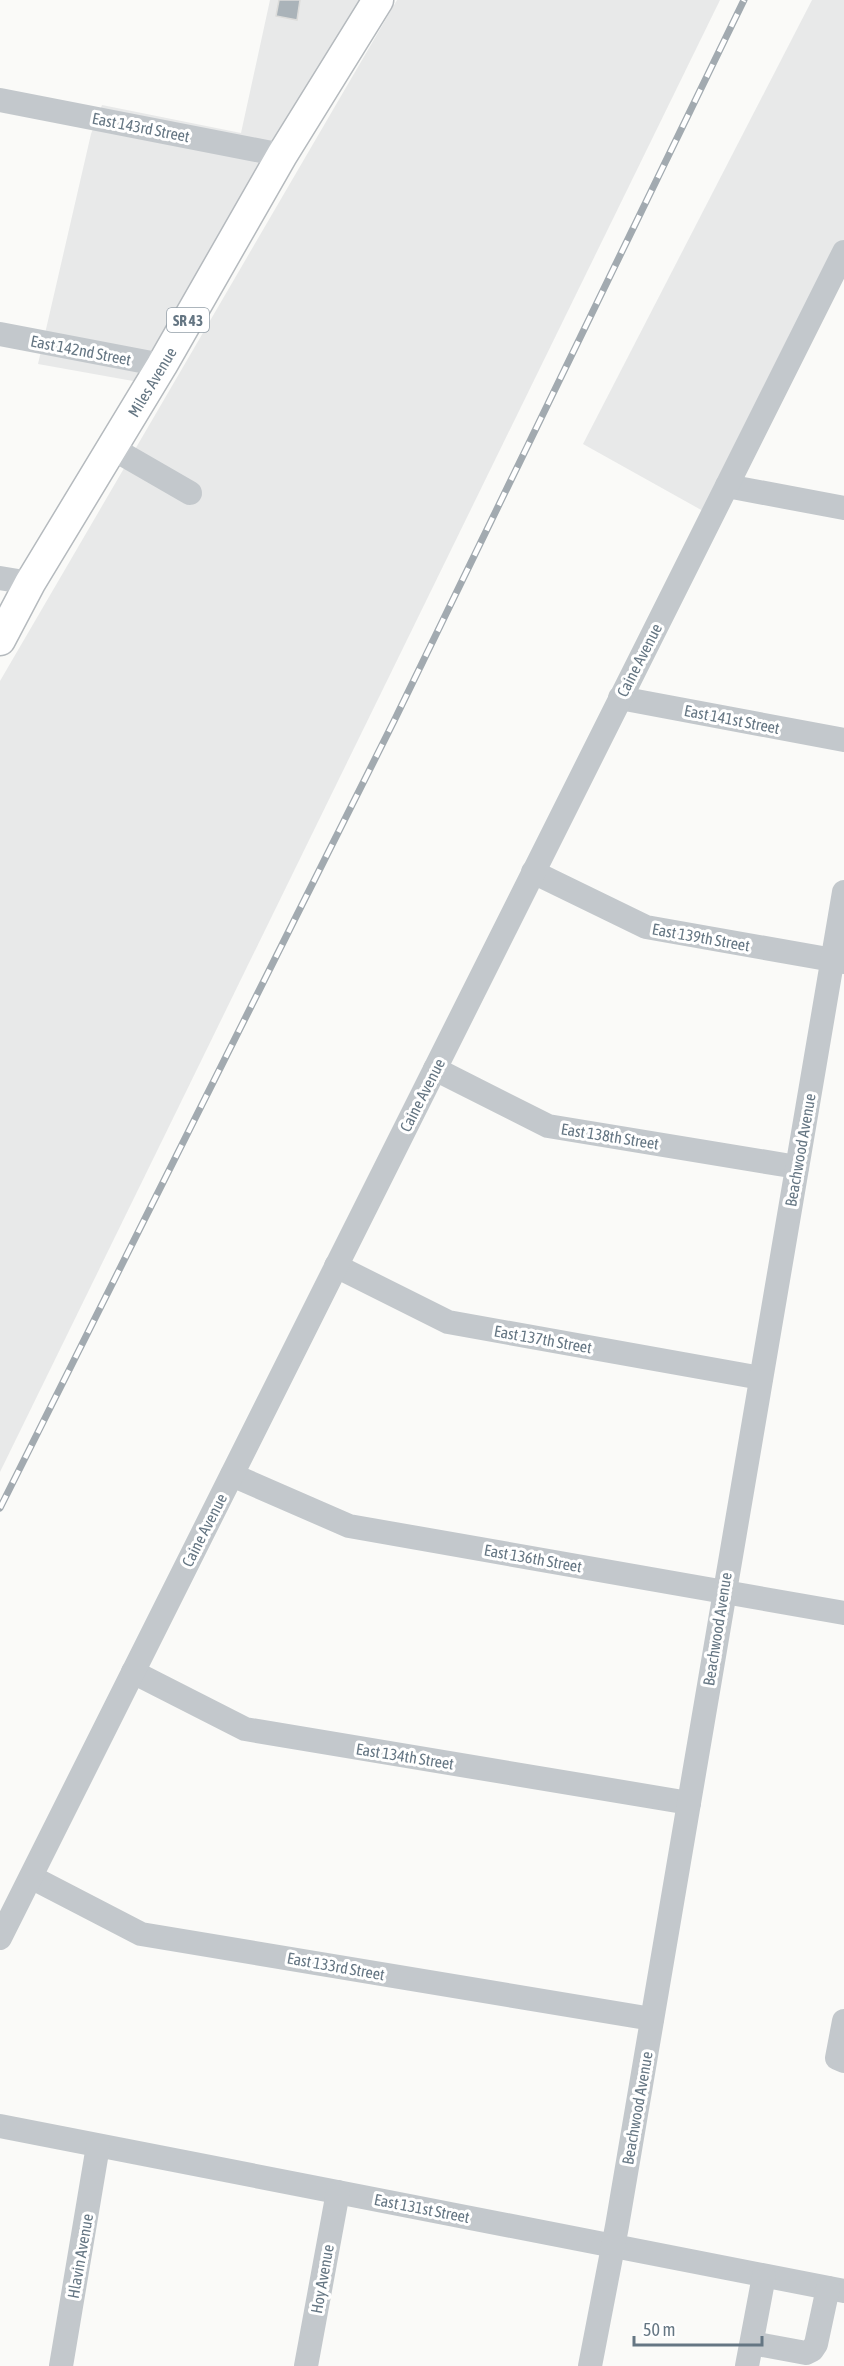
<svg xmlns="http://www.w3.org/2000/svg" width="844" height="2366" font-family="'Asap Condensed',sans-serif">
<rect width="100%" height="100%" fill="#fafaf8"/>
<g fill="#e8e9e9">
<path d="M270,0H378L148,389L133,381L38,364L91,134L102,105L241,133Z"/>
<path d="M397,0H720L0,1472V681Z"/>
<path d="M812,0H844V252L712,516L583,444Z"/>
</g>
<path fill="#aab3b9" stroke="#dcdcda" stroke-width="1.5" d="M279,0H300L297,20L276,16Z"/>
<g fill="none" stroke-linecap="round" stroke-linejoin="round">
<g stroke="#b5babe" stroke-width="33">
<path id="major" d="M0,640L30,583L162,365L282,155L378,0"/>
</g>
<g stroke="#c3c8cc" stroke-width="24">
<path d="M0,100L282,155"/>
<path d="M0,334L162,365"/>
<path d="M112,448L190,493"/>
<path d="M727,486L844,508"/>
<path d="M0,578L30,583"/>
<path d="M620,698L844,740"/>
<path d="M533,872L646,927L844,962"/>
<path d="M435,1069L548,1126L797,1167"/>
<path d="M336,1266L448,1322L761,1378"/>
<path d="M232,1475L349,1526L844,1613"/>
<path d="M133,1672L245,1729L689,1803"/>
<path d="M31,1877L141,1934L652,2019"/>
<path d="M0,1938L844,252"/>
<path d="M844,2021L837,2058L844,2061"/>
<path d="M0,2126L844,2291"/>
<path d="M752,2343L806,2353L812,2350L816,2344L828,2288"/>
<path d="M61,2366L98,2146"/>
<path d="M306,2366L338,2192"/>
<path d="M590,2366L617,2226L844,892"/>
<path d="M747,2366L764,2276"/>
</g>
<use href="#major" stroke="#fff" stroke-width="30"/>
<g stroke="#a2aab0" stroke-width="7">
<path id="rail" d="M0,1508L394,721L744,0"/>
</g>
<use href="#rail" stroke="#fff" stroke-width="4.5" stroke-dasharray="14" stroke-linecap="butt"/>
</g>
<g text-anchor="middle" dominant-baseline="central" stroke-width="6" stroke-linejoin="round" paint-order="stroke">
<rect fill="#fff" stroke="#939fa8" stroke-width="1.5" x="167" y="308" width="42" height="24" rx="4.5"/>
<g font-size="15" font-weight="bold" fill="#657683">
<text x="188" y="320">SR 43</text>
</g>
<g font-size="16" fill="#657683" stroke="#fff">
<text transform="translate(141 127) rotate(11)">East 143rd Street</text>
<text transform="translate(81 350) rotate(11)">East 142nd Street</text>
<text transform="translate(152 382) rotate(-59)">Miles Avenue</text>
<text transform="translate(639 660) rotate(-63)">Caine Avenue</text>
<text transform="translate(732 719) rotate(11)">East 141st Street</text>
<text transform="translate(701 937) rotate(10)">East 139th Street</text>
<text transform="translate(422 1095) rotate(-63)">Caine Avenue</text>
<text transform="translate(610 1136) rotate(9)">East 138th Street</text>
<text transform="translate(800 1150) rotate(-80)">Beachwood Avenue</text>
<text transform="translate(543 1339) rotate(10)">East 137th Street</text>
<text transform="translate(204 1530) rotate(-63)">Caine Avenue</text>
<text transform="translate(533 1558) rotate(10)">East 136th Street</text>
<text transform="translate(717 1629) rotate(-81)">Beachwood Avenue</text>
<text transform="translate(405 1756) rotate(9)">East 134th Street</text>
<text transform="translate(336 1966) rotate(10)">East 133rd Street</text>
<text transform="translate(637 2108) rotate(-80)">Beachwood Avenue</text>
<text transform="translate(422 2208) rotate(11)">East 131st Street</text>
<text transform="translate(80 2256) rotate(-80)">Hlavin Avenue</text>
<text transform="translate(322 2279) rotate(-80)">Hoy Avenue</text>
</g>
</g>
<path d="M634 2336v9h128v-9" fill="none" stroke="#657683" stroke-width="3"/>
<text x="643" y="2336" font-size="18" fill="#657683" stroke="#ffffff" stroke-width="4.5" paint-order="stroke">50 m</text>
</svg>
